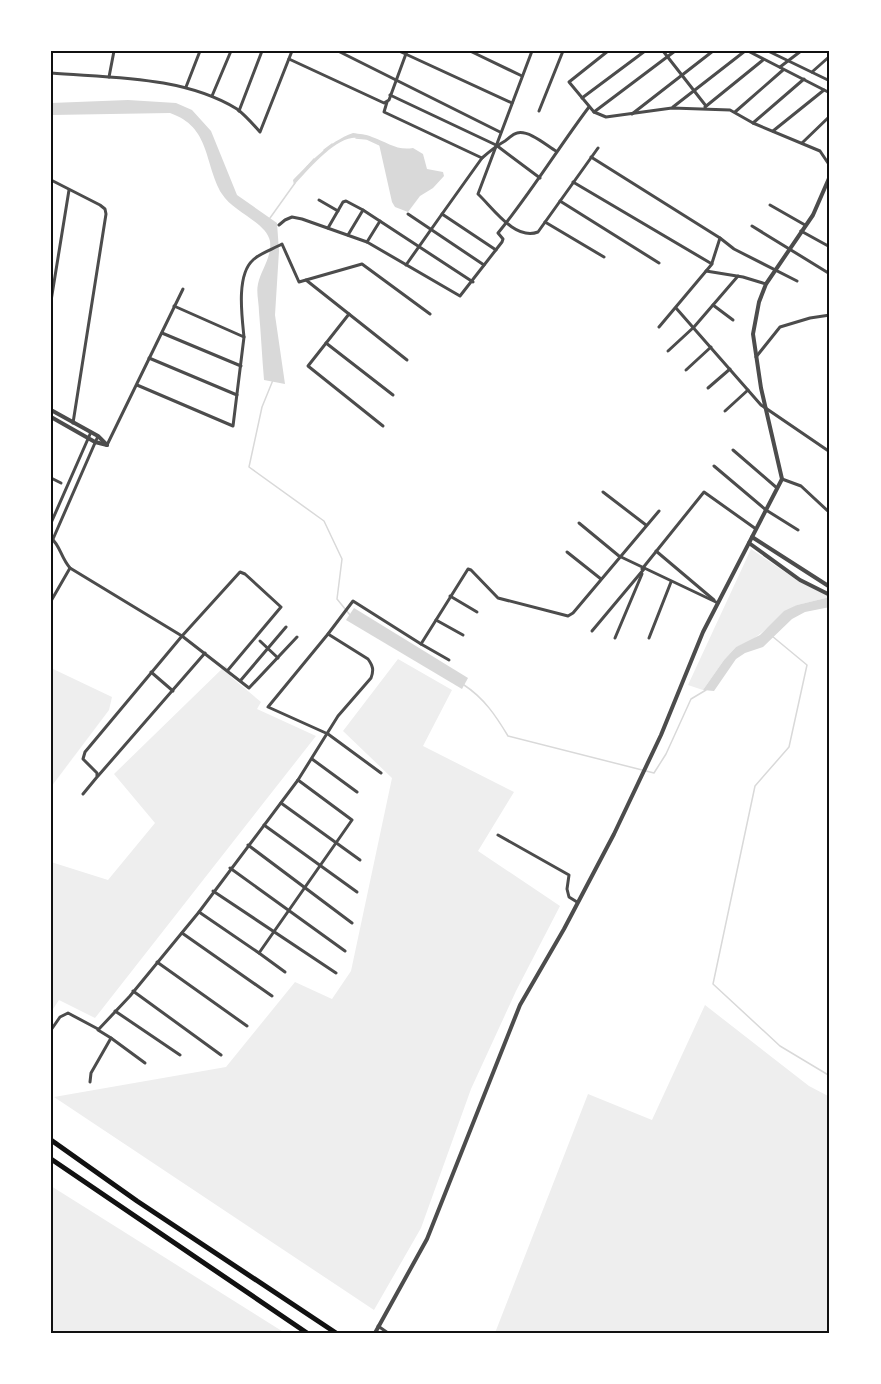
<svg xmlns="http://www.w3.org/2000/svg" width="881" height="1384" font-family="Barlow,sans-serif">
<rect width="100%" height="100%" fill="#fff"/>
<g fill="#eee">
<path d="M751,549L788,574L830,597L797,605L752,640L736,647L724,660L703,690L688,685Z"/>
<path d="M398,659L452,690L423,746L514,792L478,851L560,906L516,991L471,1089L421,1228L374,1310L54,1097L226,1067L295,982L332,999L351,971L392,778L343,731Z"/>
<path d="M226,665L231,677L261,702L257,709L316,736L95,1018L59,1000L51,1012V862L108,880L155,823L114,774Z"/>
<path d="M51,668L112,697L109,710L51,787Z"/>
<path d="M705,1005L809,1086L830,1097V1333H495L588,1094L652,1120Z"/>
<path d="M51,1186L285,1333H51Z"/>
</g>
<g fill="#d9d9d9">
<path d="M128,100L176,103L192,110L211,131L237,195L277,223L279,251L275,315L285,384L264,380C262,357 261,334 259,312C259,303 256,292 258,284C261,270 272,257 270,241C266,222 233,212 222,194C204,164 211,127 170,113L51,115V103Z"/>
<path d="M353,133C359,134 366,134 372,137C387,142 397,151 413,148L423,154L427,169L443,172L444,176L433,188L420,196L408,212L395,207L392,202L379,144C370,140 362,137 352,138C333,140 307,171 294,185L293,180C311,162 328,142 353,133Z"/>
<path d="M830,597V607L805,612L792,619L763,647L745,653L736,659L714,691L703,690L724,660L736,647L760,635L784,611L797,605Z"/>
<path d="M354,608L468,678L462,689L346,620Z"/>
</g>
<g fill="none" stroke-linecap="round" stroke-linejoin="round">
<g stroke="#d9d9d9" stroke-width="1.5">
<path d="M356,138L367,139L380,145"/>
<path d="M324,150L332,144"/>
<path d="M307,167L314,159"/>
<path d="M270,218L295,183"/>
<path d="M273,380L262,407L249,467L324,521L342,559L337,599L350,615"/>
<path d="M772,636L807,665L789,747L755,786L713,984L780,1046L830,1076"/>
<path d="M464,685C484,698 496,716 508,736L654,773L666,754L691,699L706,690"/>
</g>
<g stroke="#4c4c4c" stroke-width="3">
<path d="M338,51L500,132"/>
<path d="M399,51L512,103"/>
<path d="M470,51L522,76"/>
<path d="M532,51L478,194C493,208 515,241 538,232L598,148"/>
<path d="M608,51L569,82L594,112L675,51"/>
<path d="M663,51L706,106"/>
<path d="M748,51L830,93"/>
<path d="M768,51L830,81"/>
<path d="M289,59L384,103L389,100L407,51"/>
<path d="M780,67L801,51"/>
<path d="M812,72L830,56"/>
<path d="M51,73C112,78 183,76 237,109C245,115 253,124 260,132L292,51"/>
<path d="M109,77L114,51"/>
<path d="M186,87L200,51"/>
<path d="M390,95L496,145L540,178"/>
<path d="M212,96L231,51"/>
<path d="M582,98L645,51"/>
<path d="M387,102L384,112L482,158L442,214"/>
<path d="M673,107L745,51"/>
<path d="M705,107L763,60"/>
<path d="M239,111L262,51"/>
<path d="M539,111L563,51"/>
<path d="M594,112L606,117L672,108L730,110L753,123L820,151L830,166"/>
<path d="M735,112L783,70"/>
<path d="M632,114L713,51"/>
<path d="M753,123L804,79"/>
<path d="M773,131L824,90"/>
<path d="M802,143L830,116"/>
<path d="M591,157L720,238L712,263"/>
<path d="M482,158C490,151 496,146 505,141C510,138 512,134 517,133C529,130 546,145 556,151"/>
<path d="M51,180L100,205L105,209L106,214L73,423"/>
<path d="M573,182L712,264L659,327"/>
<path d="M319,200L338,211"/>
<path d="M560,201L659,263"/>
<path d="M770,205L805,225"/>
<path d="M408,214L484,265"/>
<path d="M545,222L604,257"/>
<path d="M279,225L285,220L292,217L302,219L367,242L460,296L502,242L503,239L498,233C531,193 558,148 589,107"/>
<path d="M752,226L830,274"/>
<path d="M328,228L343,202L346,201L363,210"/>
<path d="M801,231L830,247"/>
<path d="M348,235L363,210L473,282"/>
<path d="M720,238L734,249L797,281"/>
<path d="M367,242L380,221"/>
<path d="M406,265L442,214L496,250"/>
<path d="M706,271L743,277L766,284"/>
<path d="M306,280L407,360"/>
<path d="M51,301L69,190"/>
<path d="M713,305L733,320"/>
<path d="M174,306L244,337C242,317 236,275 253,260C260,253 273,249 282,244L299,282L362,264L430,314"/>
<path d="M676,308L761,405L830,452"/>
<path d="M349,314L308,366L383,426"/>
<path d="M162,333L241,366"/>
<path d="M326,343L393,395"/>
<path d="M668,351L694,327L738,276"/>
<path d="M756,357L780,327L810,318L830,315"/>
<path d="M149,358L237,395"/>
<path d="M686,370L711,347"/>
<path d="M137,385L233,426L244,337"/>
<path d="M708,388L730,369"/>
<path d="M725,411L748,390"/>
<path d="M107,445L183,289"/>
<path d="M733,450L777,488"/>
<path d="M714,466L766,510L798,530"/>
<path d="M51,478L61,483"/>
<path d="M782,479L801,486L830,513"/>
<path d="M603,492L646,525"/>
<path d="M51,523L91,432"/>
<path d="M579,523L619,556L718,603"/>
<path d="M51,538C60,545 61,558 70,568L182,636L249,688L297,637"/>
<path d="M53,539L98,436"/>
<path d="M656,551L714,600"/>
<path d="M567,552L601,579"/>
<path d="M642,569L704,492L756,529"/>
<path d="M450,596L477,612"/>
<path d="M51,601L70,568"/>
<path d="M436,620L463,635"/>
<path d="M592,631L644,569"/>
<path d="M615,638L642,574"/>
<path d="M649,638L671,582"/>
<path d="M260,641L278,658"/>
<path d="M421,644L449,660"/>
<path d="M151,672L173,691"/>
<path d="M241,680L286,627"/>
<path d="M312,759L357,792"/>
<path d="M381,773L328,734L268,707L328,634L353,601L421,644L468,569L471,570L498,598L568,616L573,613L659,511"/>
<path d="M98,776L205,653"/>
<path d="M83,794L97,777V773L83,759L85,752L182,636L240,572L245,574L281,607L228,670"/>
<path d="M281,803L360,860"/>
<path d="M264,825L357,892"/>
<path d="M498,835L569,875L567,889L569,897L577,902"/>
<path d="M248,845L352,923"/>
<path d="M230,868L345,951"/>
<path d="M213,891L336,973"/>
<path d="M199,912L259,953L352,820L298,780"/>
<path d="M182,933L272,996"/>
<path d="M259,953L285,972"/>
<path d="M157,962L247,1026"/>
<path d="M133,991L221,1055"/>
<path d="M115,1011L180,1055"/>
<path d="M51,1030L60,1017L68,1013L98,1029"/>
<path d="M111,1038L145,1063"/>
<path d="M90,1082L91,1073L111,1038L98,1030L130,996L199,912L298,780L338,716L371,678C374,670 373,666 368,659L328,634"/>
<path d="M378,1326L388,1333"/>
</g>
<g stroke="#4c4c4c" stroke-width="4">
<path d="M51,410L98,436L107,445"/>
<path d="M51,417L95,442L107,445"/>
<path d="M752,537L830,587"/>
<path d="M749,543L800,580L830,595"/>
<path d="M375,1333L427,1239L520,1005L564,929L614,834L661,735L703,632L782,479L761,388L753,334L759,302L766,284L813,215L830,176"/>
</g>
<g stroke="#111" stroke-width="5">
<path d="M51,1140L137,1201L336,1333"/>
<path d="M51,1159L307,1333"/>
</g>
</g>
<rect width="881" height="1384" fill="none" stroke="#ffffff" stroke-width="105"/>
<rect x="52" y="52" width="776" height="1280" fill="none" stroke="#111" stroke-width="2"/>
</svg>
